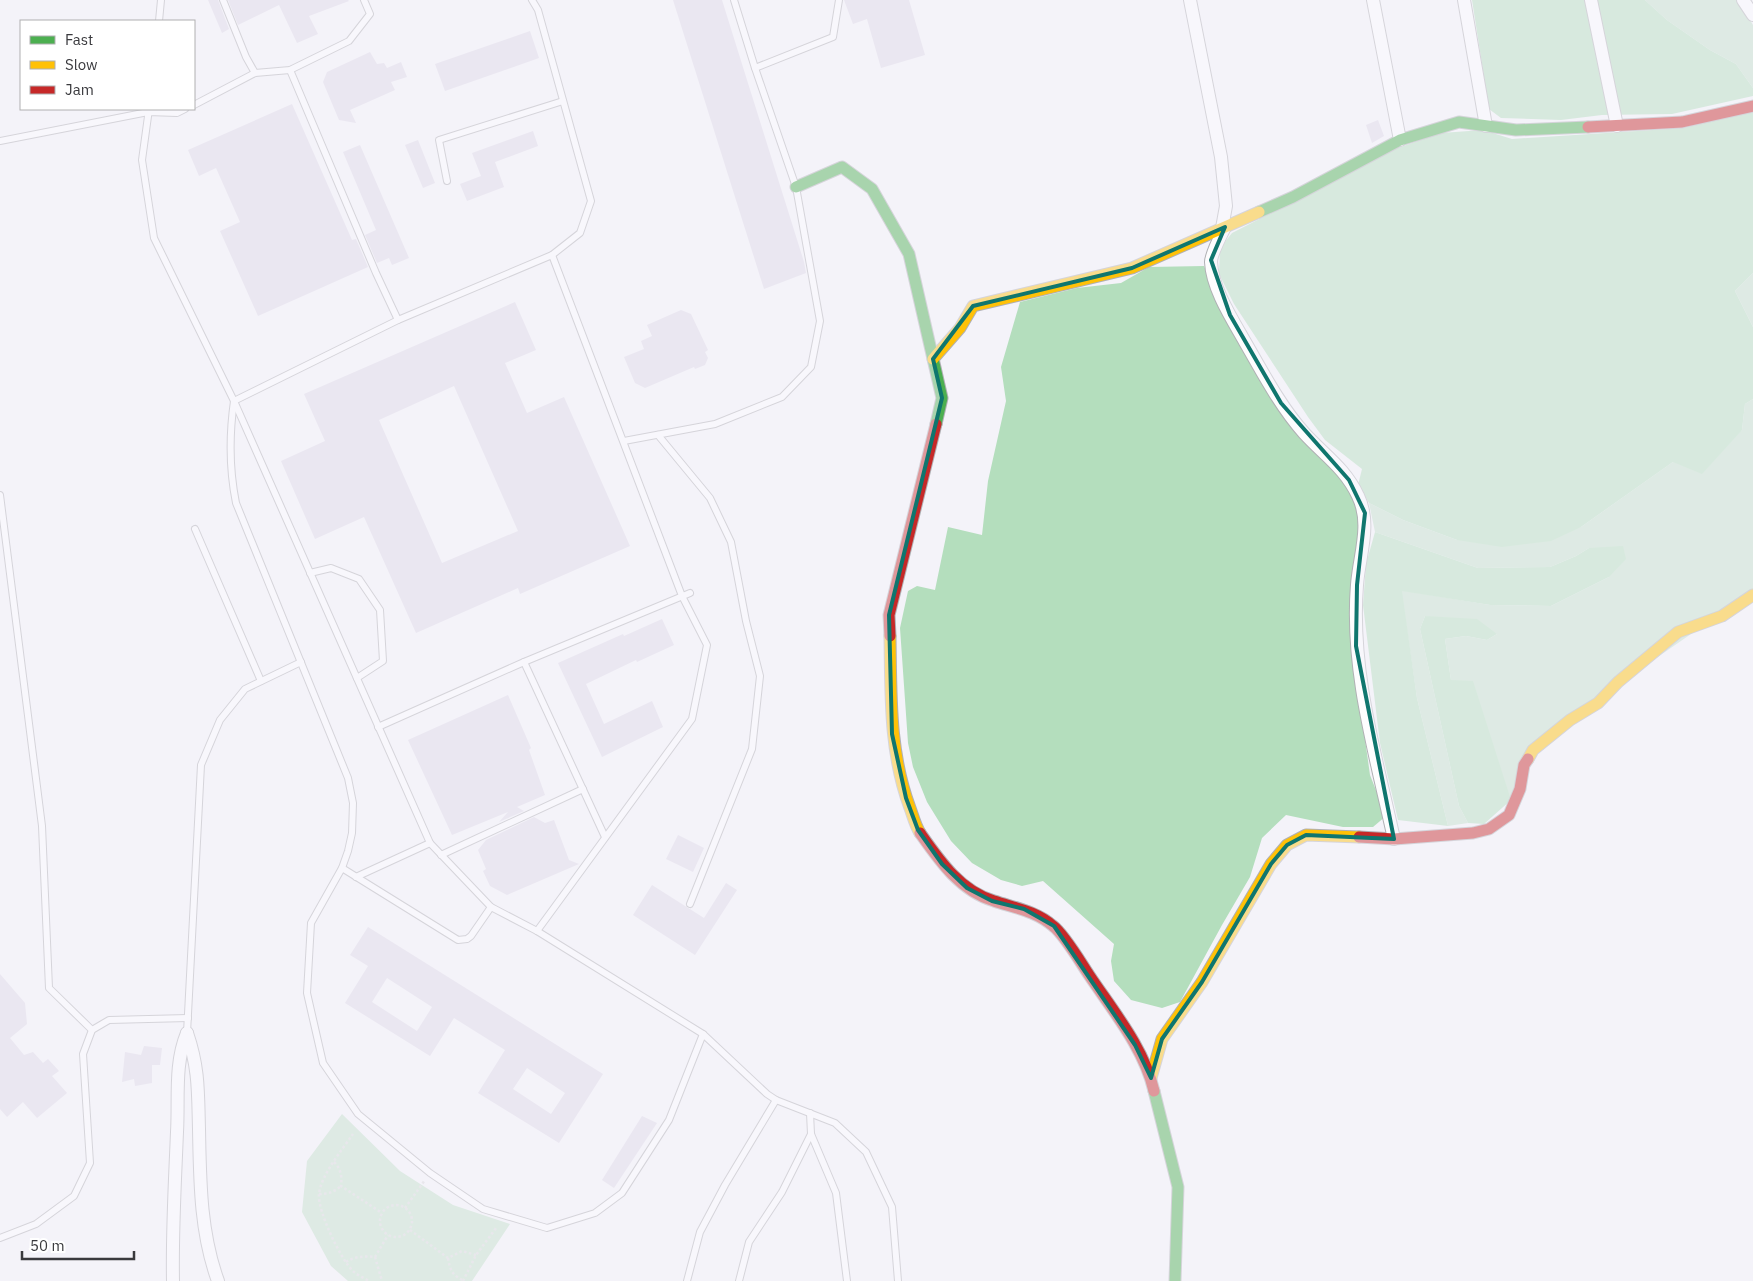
<svg xmlns="http://www.w3.org/2000/svg" width="1753" height="1281" font-family="'IBM Plex Sans',sans-serif">
<rect width="100%" height="100%" fill="#f4f3f9"/>
<g fill="#c3e1c9">
<path d="M1645,0H1738L1753,25V88L1736,64L1710,50L1667,20Z"/>
<path d="M1753,273V327L1735,291Z"/>
<path d="M1753,399V591L1541,738L1511,800L1451,680L1445,639L1466,636L1487,640L1497,634L1425,616L1420,629L1459,806L1468,823L1448,826L1417,698L1401,590L1490,605L1551,606L1609,577L1589,548L1576,556L1550,567L1478,568L1375,532L1369,503L1403,520L1457,540L1581,527L1673,462L1742,430L1745,404Z"/>
<path d="M342,1114L400,1171L453,1205L510,1224L472,1281H348L331,1266L302,1212L307,1161Z"/>
</g>
<g fill="#b4debd">
<path d="M1472,0H1645L1667,20L1710,50L1736,64L1753,88V96L1672,114L1602,115L1561,120L1501,118L1489,109Z"/>
<path d="M1753,111V273L1735,291L1753,327V399L1745,404L1742,430L1702,474L1673,462L1581,527L1551,541L1502,547L1457,540L1403,520L1369,503L1358,485L1362,469L1325,440L1308,417L1234,304L1219,274L1220,248L1232,233L1395,149L1441,133L1483,130L1512,139L1684,128Z"/>
<path d="M1204,266L1228,325L1345,478L1360,508L1361,527L1356,549L1352,578L1362,718L1370,775L1386,816L1373,827H1343L1286,815L1262,838L1250,877L1222,925L1180,1002L1162,1008L1131,1000L1114,981L1111,961L1114,944L1043,881L1022,886L1001,880L972,863L951,841L927,802L913,767L908,743L900,628L908,591L917,586L935,590L948,527L982,535L988,481L1006,401L1001,367L1020,302L1077,288L1121,283L1149,267Z"/>
<path d="M1375,532L1478,568L1550,567L1576,556L1589,548L1623,546L1626,559L1609,577L1551,606L1490,605L1402,591L1417,698L1448,826L1398,820L1380,743L1363,605L1366,564Z"/>
<path d="M1425,616L1477,619L1497,634L1487,640L1466,636L1445,639L1451,680L1473,681L1511,800L1484,824L1468,823L1459,806L1420,629Z"/>
</g>
<g fill="#dedae6" fill-rule="evenodd">
<path d="M208,0H218L229,29L222,33Z"/>
<path d="M228,0H348L349,1L309,16L318,34L297,43L279,5L238,25Z"/>
<path d="M673,0H722L804,262L806,273L764,289Z"/>
<path d="M844,0H909L925,55L881,68L867,19L853,24Z"/>
<path d="M530,31L539,58L445,91L435,64Z"/>
<path d="M370,52L377,64L384,63L387,68L401,62L407,77L391,82L395,90L350,110L356,123L339,120L323,82L327,72Z"/>
<path d="M292,104L352,240L356,239L368,267L258,316L220,231L240,222L216,168L199,176L188,150Z"/>
<path d="M1378,120L1384,136L1372,143L1366,125Z"/>
<path d="M533,131L538,146L495,162L504,187L467,201L460,184L481,176L472,153Z"/>
<path d="M418,140L435,183L423,188L405,145Z"/>
<path d="M360,145L409,258L392,265L389,258L377,263L365,235L376,230L343,152Z"/>
<path d="M515,302L536,350L505,363L527,413L564,397L630,546L520,594L518,588L416,633L364,517L315,539L281,461L325,441L304,394ZM454,386L518,531L442,563L379,420Z"/>
<path d="M681,310L691,314L708,350L705,352L708,358L705,365L695,369L694,367L645,388L635,383L624,357L644,349L641,341L652,336L647,325Z"/>
<path d="M662,619L674,645L637,662L636,660L586,684L604,724L652,701L663,727L602,757L558,663L623,634L624,636Z"/>
<path d="M508,695L531,748L529,750L545,795L517,807L524,811L499,822L508,812L452,835L408,740Z"/>
<path d="M534,817L545,823L554,820L569,860L579,864L507,895L490,886L483,871L486,869L478,850L486,840Z"/>
<path d="M678,835L704,848L693,872L666,859Z"/>
<path d="M726,883L737,890L695,955L633,915L652,885L704,918Z"/>
<path d="M368,927L603,1074L559,1143L478,1093L505,1050L454,1018L430,1056L345,1003L368,966L350,955ZM387,978L432,1007L417,1031L372,1002ZM527,1068L565,1093L551,1114L513,1089Z"/>
<path d="M0,974L25,1003L27,1024L10,1038L24,1055L33,1052L43,1063L48,1059L59,1071L52,1076L67,1093L37,1118L23,1102L7,1117L0,1109Z"/>
<path d="M144,1046L162,1048L160,1065H152V1083L135,1086L134,1079L122,1082L125,1052L141,1055Z"/>
<path d="M642,1116L657,1123L614,1188L602,1180Z"/>
</g>
<g fill="none" stroke-linecap="round" stroke-linejoin="round">
<g stroke="#b0b0b4" stroke-width="8">
<g id="lane">
<path d="M223,0L246,57L255,73"/>
<path d="M532,0L538,10L591,201L580,233L552,255L398,320L234,401C229,436 229,468 236,503L348,778L353,803L352,833L348,851L342,868L311,923L307,993L323,1063L358,1114L430,1173L483,1209L547,1228L595,1213L622,1193L669,1120L703,1034"/>
<path d="M159,21L161,0"/>
<path d="M755,68L833,37L839,0"/>
<path d="M290,70L376,273L398,320"/>
<path d="M194,105L255,73L290,70L349,41L370,14L364,0"/>
<path d="M149,109L142,160L154,238L234,401L430,843L491,907L537,931L703,1034L767,1094L776,1100L835,1123L866,1152L892,1207L898,1281"/>
<path d="M0,141L148,112L177,113L185,109"/>
<path d="M447,181L439,140L563,101"/>
<path d="M658,435L710,498L731,542L746,621L760,676L752,749L690,904"/>
<path d="M624,441L715,424L782,397L811,367L820,321L796,187L755,68L734,0"/>
<path d="M0,495L42,826L49,988L92,1030"/>
<path d="M195,529L261,681"/>
<path d="M310,573L331,568L359,579L380,610L383,661L357,678"/>
<path d="M524,662L605,837"/>
<path d="M378,727L524,662L690,593"/>
<path d="M441,855L583,789"/>
<path d="M342,868L458,940L467,939L471,936L491,907"/>
<path d="M356,877L430,843"/>
<path d="M537,931L692,719L707,645L682,596L552,255"/>
<path d="M187,1033L201,765L220,720L245,689L301,662"/>
<path d="M810,1113L811,1134L836,1193L847,1281"/>
<path d="M0,1238L36,1224L74,1196L90,1163L83,1054L92,1030L109,1020L188,1018"/>
<path d="M687,1281L700,1232L725,1185L776,1100"/>
<path d="M739,1281L749,1242L782,1192L811,1134"/>
</g>
</g>
<g stroke="#b0b0b4" stroke-width="14">
<g id="street">
<path d="M1190,0L1221,157L1226,206L1222,228"/>
<path d="M1373,0L1400,140"/>
<path d="M1464,0L1486,126"/>
<path d="M1591,0L1617,126"/>
<path d="M1743,0L1753,15"/>
<path d="M1225,227C1221,235 1211,254 1211,262C1212,288 1232,319 1245,342C1263,373 1280,406 1304,433C1324,455 1345,468 1358,496C1372,524 1359,556 1357,585C1350,670 1376,756 1394,839"/>
<path d="M187,1033C199,1068 198,1092 199,1129C200,1180 200,1232 218,1281"/>
<path d="M173,1281C172,1231 175,1182 177,1132C179,1099 174,1064 187,1033"/>
</g>
</g>
<g stroke="#b0b0b4" stroke-width="13">
<g id="fast">
<path d="M796,187L842,167L872,189L909,254L942,398L936,424"/>
<path d="M1259,212L1293,197L1400,140L1459,122L1516,130L1588,127"/>
<path d="M1154,1091L1178,1187L1175,1281"/>
</g>
</g>
<g stroke="#b0b0b4" stroke-width="13">
<g id="slow">
<path d="M933,359L960,328L973,306L1132,268L1259,212"/>
<path d="M890,636C891,694 889,752 910,808C913,816 915,825 920,833"/>
<path d="M1528,759L1533,750L1570,720L1598,703L1618,682L1678,632L1722,616L1753,595"/>
<path d="M1151,1078L1162,1039L1202,982L1271,864L1287,845L1306,835L1359,837"/>
</g>
</g>
<g stroke="#b0b0b4" stroke-width="13">
<g id="jam">
<path d="M1588,127L1682,122L1753,106"/>
<path d="M890,636L889,615L936,424"/>
<path d="M920,833C939,860 960,891 994,901C1015,908 1036,911 1053,926C1064,934 1081,963 1089,975C1113,1011 1144,1048 1154,1091"/>
<path d="M1359,837L1394,839L1473,833L1489,829L1509,815L1520,789L1524,765L1528,759"/>
</g>
</g>
<g stroke="#dadadb" stroke-width="2.5" stroke-dasharray="2.5 2.5" stroke-linecap="butt">
<path d="M353,1134C342,1150 321,1175 319,1194C317,1210 341,1260 353,1271C357,1275 364,1278 369,1281"/>
<path d="M334,1162C341,1169 342,1176 341,1186L382,1213"/>
<path d="M319,1194C328,1194 334,1192 341,1186"/>
<circle cx="396" cy="1221" r="16"/>
<path d="M405,1208L425,1180"/>
<path d="M410,1230L448,1258L462,1251L476,1255"/>
<path d="M375,1257L382,1281"/>
<path d="M448,1258C450,1270 452,1275 464,1281"/>
<path d="M346,1262C355,1256 365,1256 375,1257L388,1235"/>
<path d="M463,1281L476,1255L496,1228"/>
</g>
<use href="#lane" stroke="#fdfdfe" stroke-width="6"/>
<use href="#street" stroke="#fdfdfe" stroke-width="12"/>
<use href="#fast" stroke="#4caf50" stroke-width="11"/>
<use href="#slow" stroke="#ffc107" stroke-width="11"/>
<use href="#jam" stroke="#c62828" stroke-width="11"/>
</g>
<path d="M0 0H1753V1281H0ZM1225,227L1211,260L1230,315L1281,403L1349,480L1365,513L1357,585L1356,646L1394,839L1306,835L1287,845L1271,864L1202,982L1162,1039L1151,1078L1135,1045L1054,926L1024,909L992,901L967,888L942,864L918,830L906,798L892,734L889,615L942,398L933,359L973,306L1132,268Z" fill="#f4f3f9" fill-opacity=".55" fill-rule="evenodd"/>
<path fill="none" stroke="#0f766e" stroke-width="4" stroke-linejoin="round" d="M1225,227L1211,260L1230,315L1281,403L1349,480L1365,513L1357,585L1356,646L1394,839L1306,835L1287,845L1271,864L1202,982L1162,1039L1151,1078L1135,1045L1054,926L1024,909L992,901L967,888L942,864L918,830L906,798L892,734L889,615L942,398L933,359L973,306L1132,268Z"/>
<rect x="20" y="20" width="175" height="90" fill="#ffffff" stroke="#b0b0b1"/>
<rect x="30" y="36" width="25" height="8" fill="#4caf50" stroke="#b0b0b1"/>
<text x="65" y="45" font-size="15" fill="#39393d">Fast</text>
<rect x="30" y="61" width="25" height="8" fill="#ffc107" stroke="#b0b0b1"/>
<text x="65" y="70" font-size="15" fill="#39393d">Slow</text>
<rect x="30" y="86" width="25" height="8" fill="#c62828" stroke="#b0b0b1"/>
<text x="65" y="95" font-size="15" fill="#39393d">Jam</text>
<path d="M22 1251v8h112v-8" fill="none" stroke="#39393d" stroke-width="2.5"/>
<text x="30" y="1251" font-size="15" fill="#39393d" stroke="#ffffff" stroke-width="4" paint-order="stroke">50 m</text>
</svg>
